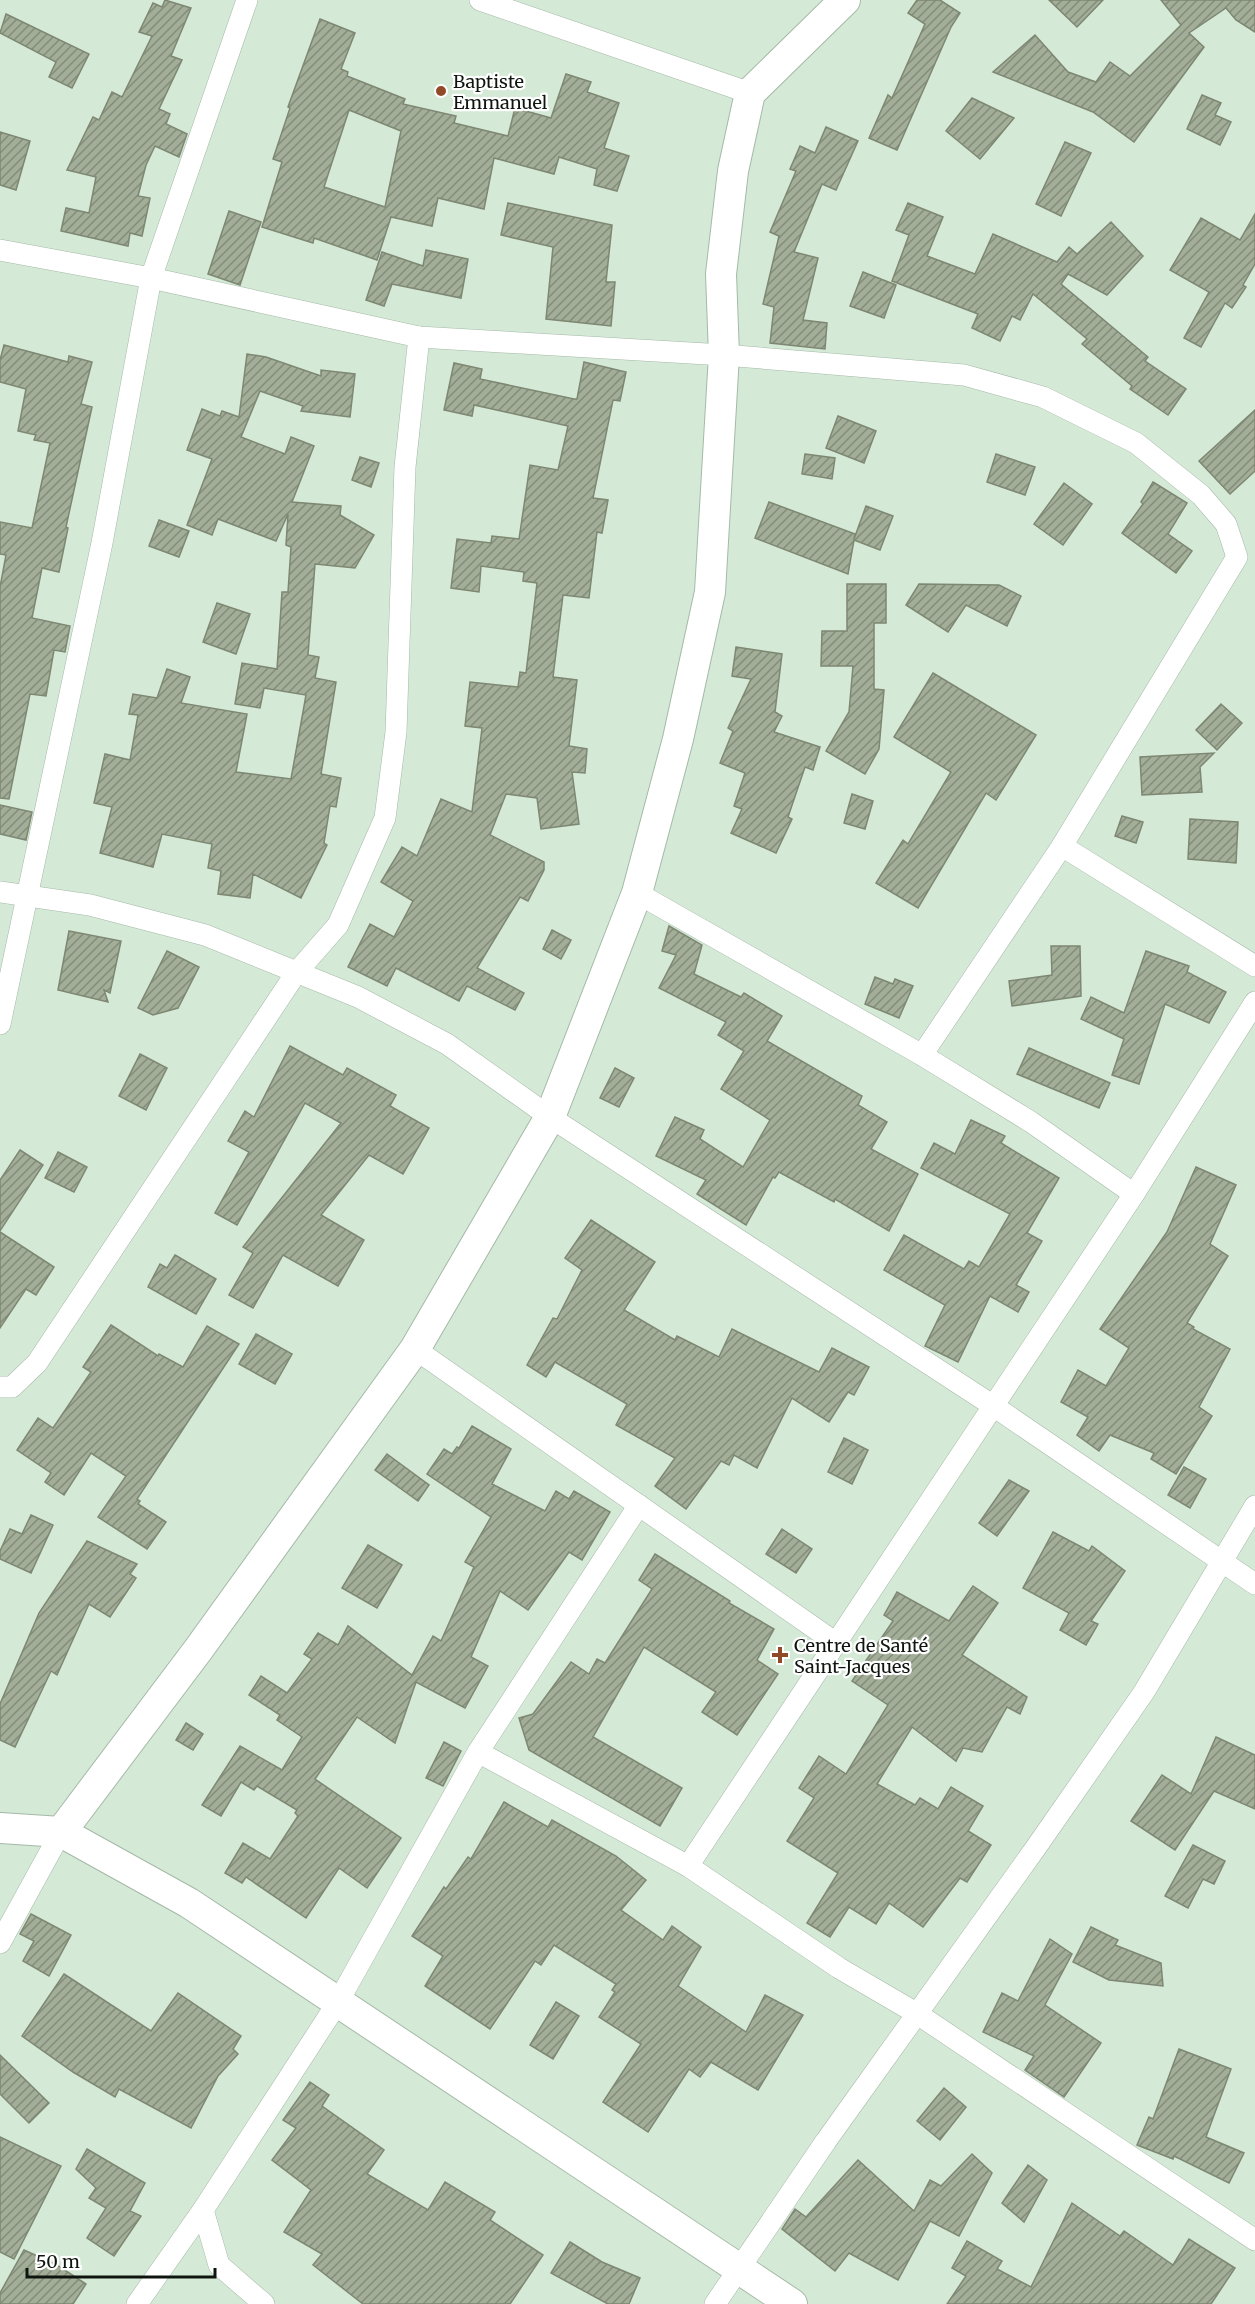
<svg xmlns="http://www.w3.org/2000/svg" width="1255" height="2304" font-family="Merriweather,serif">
<defs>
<pattern id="building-hatch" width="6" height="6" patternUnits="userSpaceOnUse" patternTransform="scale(1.5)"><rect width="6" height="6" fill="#a3ae98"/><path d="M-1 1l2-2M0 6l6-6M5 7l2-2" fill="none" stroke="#838c7a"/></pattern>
</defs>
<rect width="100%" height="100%" fill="#d4e9d6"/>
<g fill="url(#building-hatch)" stroke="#7d8772" stroke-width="1.5" fill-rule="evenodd">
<path d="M165,0L191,8L171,56L182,60L159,109L170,114L166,124L187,134L179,157L155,146L146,165L138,196L150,198L142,236L130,233L128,246L61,231L66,208L89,213L96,177L67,170L93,117L99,120L112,92L122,97L152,36L139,32L153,3L162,7Z"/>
<path d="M917,0H940L960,13L951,27L897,150L869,138L888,95L892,98L925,24L908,13Z"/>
<path d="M1049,0H1103L1077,27Z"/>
<path d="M1161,0H1255V32L1236,20L1226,8L1189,33L1204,47L1134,142L1093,112L993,72L1035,35L1068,72L1096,82L1110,62L1130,76L1181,25Z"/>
<path d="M6,14L89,54L72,88L49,77L56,62L0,33Z"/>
<path d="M320,19L355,33L341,69L348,72L347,76L405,99L403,104L456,116L454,123L508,136L515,108L551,118L566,74L591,82L587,92L619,103L604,148L629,156L617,191L594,185L597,169L559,157L554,174L494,158L484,209L438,198L432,226L391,217L377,260L314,238L313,243L262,227L282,162L273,159L290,108L288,107ZM349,110L401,131L385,207L324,187Z"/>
<path d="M1202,95L1221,103L1215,115L1231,122L1220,145L1187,129Z"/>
<path d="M972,98L1014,118L980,159L946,131Z"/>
<path d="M826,127L858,141L836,190L822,184L794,252L818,258L803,320L827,323L825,349L770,343L774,307L763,304L779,236L770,232L796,171L790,169L800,146L815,153Z"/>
<path d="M0,132L30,141L16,190L0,185Z"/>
<path d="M1065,142L1091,153L1061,216L1036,204Z"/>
<path d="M508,203L612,225L606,282H615L611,326L546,319L553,247L501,235Z"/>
<path d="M908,203L943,217L927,256L975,274L993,234L1057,262L1069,247L1077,254L1111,222L1143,256L1107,295L1068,274L1061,284L1148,357L1145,361L1186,389L1168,415L1130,389L1132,386L1082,344L1087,339L1033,294L1020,320L1012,316L1000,341L972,328L978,314L892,281L909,235L896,230Z"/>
<path d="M229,211L261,222L240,285L208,274Z"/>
<path d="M1255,214V264L1243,285L1246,287L1232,308L1225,303L1201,347L1184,338L1209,292L1170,270L1201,218L1240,240Z"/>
<path d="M426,250L468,259L461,298L392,284L384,306L366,300L382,252L423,266Z"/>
<path d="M863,272L896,285L884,318L850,306Z"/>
<path d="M4,345L68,362L69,356L92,362L81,404L92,407L66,527L68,528L59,572L42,568L32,618L70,626L65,652L54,650L46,696L30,694L9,799L0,798V587L6,555L0,554V522L32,528L50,443L34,440L36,435L18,431L26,389L0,382V360Z"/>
<path d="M247,354L266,357L321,376V370L355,374L350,417L301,411L303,406L260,391L241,437L285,454L291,437L314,446L292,502L341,506L340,515L374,535L355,568L315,564L308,655L319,657L315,678L336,682L321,774L341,778L336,807L330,806L324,843L327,845L301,898L253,874L250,898L218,894L221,871L208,868L212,844L162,834L153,867L100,853L112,807L94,803L105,754L130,760L138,715L129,714L133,694L157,698L167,669L190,677L181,703L247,714L236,772L291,779L306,695L264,688L260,708L235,704L242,663L277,669L282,592H288L291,547L286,545L288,514L276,541L218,519L212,535L187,525L212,459L187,450L202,409L220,416L222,411L239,417Z"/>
<path d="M584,362L626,372L620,401L613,400L593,498L608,500L602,533L597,532L589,598L563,595L553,677L577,680L569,746L587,749L585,773L572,772L579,824L541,829L537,798L506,794L490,835L544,862V870L528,901L520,897L477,968L524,993L515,1010L467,986L459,1001L396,968L387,986L348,967L370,924L394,937L413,901L381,882L402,847L417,856L441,799L472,812L482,728L465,726L470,682L518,687L520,672L526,673L537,583L523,581L524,572L481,566L479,592L451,588L457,539L491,543L492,536L519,539L530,465L558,470L568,426L474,405L472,416L444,410L454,363L482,369L480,379L574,399H577Z"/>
<path d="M1255,410V471L1230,494L1199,461Z"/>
<path d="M838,416L876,431L864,463L826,448Z"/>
<path d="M805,454L835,458L832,479L802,474Z"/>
<path d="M996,454L1035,467L1025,495L987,482Z"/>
<path d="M360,457L379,463L371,487L352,480Z"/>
<path d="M1153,482L1187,503L1168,534L1192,551L1176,573L1122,533L1143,504L1141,502Z"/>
<path d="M1064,483L1092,504L1063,545L1034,524Z"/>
<path d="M769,502L855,534L854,539L866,506L893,516L880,550L854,540L848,574L755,538Z"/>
<path d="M159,520L189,531L179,557L149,546Z"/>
<path d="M847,584H886V623H874V689L884,690L879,749L865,774L826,751L849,712L853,666H821L822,631H847Z"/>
<path d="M919,584L999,585L1021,596L1007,626L966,605L948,632L906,605Z"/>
<path d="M217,603L250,614L236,654L203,642Z"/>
<path d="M736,647L782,654L775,712L782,716L774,732L820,747L813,770L805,767L788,817L792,819L776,853L731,833L742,809L734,806L745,773L720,763L733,731L728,728L751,679L732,676Z"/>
<path d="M933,673L1036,735L996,800L986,793L918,908L876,883L903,840L908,844L951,772L894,737Z"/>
<path d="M1221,704L1242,723L1217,750L1196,730Z"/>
<path d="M1214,753L1200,767L1202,792L1142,795L1140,757Z"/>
<path d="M852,794L873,801L865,829L844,823Z"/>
<path d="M0,805L32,812L26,840L0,834Z"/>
<path d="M1122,816L1143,822L1136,843L1115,836Z"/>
<path d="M1190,819L1238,822L1236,863L1188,859Z"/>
<path d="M669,926L702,945L694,974L741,997L744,993L782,1016L767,1041L862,1096L858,1105L887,1122L871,1149L918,1174L889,1231L835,1199L834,1202L779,1172L775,1178L773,1177L746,1225L697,1194L706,1180L656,1156L675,1117L704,1130L700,1139L743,1167L770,1120L721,1089L744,1051L718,1035L726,1022L659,988L676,955L662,951Z"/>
<path d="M552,930L571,940L561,959L543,949Z"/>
<path d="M69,931L121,941L110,993L104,990L108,1002L58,990Z"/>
<path d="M1051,946H1080L1081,996L1012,1006L1009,981L1052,975Z"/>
<path d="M167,951L199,967L178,1008L153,1015L138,1008Z"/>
<path d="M1146,951L1189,966L1187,972L1226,992L1209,1023L1165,1004L1139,1084L1112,1075L1124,1039L1081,1019L1091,997L1124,1013Z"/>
<path d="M875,977L893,984L895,979L913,986L899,1018L865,1004Z"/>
<path d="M290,1046L343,1075L347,1068L396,1095L390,1106L429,1128L403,1174L369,1155L321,1215L364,1240L338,1286L283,1255L253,1308L229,1295L253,1253L243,1247L341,1123L305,1103L237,1225L215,1213L249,1152L228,1141L245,1111L254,1117Z"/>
<path d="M1029,1048L1110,1083L1099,1108L1017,1074Z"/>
<path d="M140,1054L167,1068L146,1110L119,1096Z"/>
<path d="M615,1068L634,1078L619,1107L600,1098Z"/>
<path d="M971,1120L1005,1136L1001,1143L1059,1178L1027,1233L1042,1241L1016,1285L1029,1292L1018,1312L990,1296L958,1362L925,1346L945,1305L884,1270L904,1235L964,1269L969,1261L979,1267L1010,1214L921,1168L934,1143L955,1154Z"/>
<path d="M20,1150L43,1165L0,1231V1180Z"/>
<path d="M58,1152L87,1167L74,1192L45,1178Z"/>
<path d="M1196,1167L1236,1185L1210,1244L1228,1256L1187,1323L1194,1327L1193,1329L1230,1349L1199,1407L1212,1416L1176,1474L1151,1459L1154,1453L1110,1435L1099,1451L1077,1435L1088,1417L1061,1402L1078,1370L1106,1386L1129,1348L1100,1329L1167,1232Z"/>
<path d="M591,1220L655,1262L624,1310L675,1340L677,1336L719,1357L732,1329L819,1372L832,1348L869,1367L854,1395L848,1392L829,1422L792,1398L757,1468L734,1455L729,1465L721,1461L686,1509L655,1486L675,1458L616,1425L627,1404L555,1362L546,1377L527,1365L553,1318L557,1319L582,1270L565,1258Z"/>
<path d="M0,1232L54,1267L36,1295L26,1289L0,1328Z"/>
<path d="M175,1255L216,1279L196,1314L148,1287L160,1264L167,1268Z"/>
<path d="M111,1325L158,1356L159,1354L183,1367L207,1326L239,1344L137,1499L140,1501L138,1504L166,1522L147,1549L98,1517L126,1476L91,1453L64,1495L45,1482L51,1473L17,1450L38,1418L53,1428L91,1372L83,1367Z"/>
<path d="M256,1334L292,1354L275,1384L239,1364Z"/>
<path d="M472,1426L511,1449L492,1484L545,1511L556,1491L569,1499L574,1491L610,1512L582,1560L569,1552L528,1610L500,1591L471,1657L488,1666L465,1708L416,1682L395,1743L357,1717L315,1779L401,1838L367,1888L339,1868L306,1918L246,1877L242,1883L225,1873L243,1843L270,1859L298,1816L295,1813L297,1810L257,1786L254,1790L241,1782L221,1816L202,1805L240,1746L282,1770L302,1737L277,1720L280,1715L249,1695L261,1676L287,1693L312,1659L304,1654L318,1633L338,1645L348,1626L412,1675L433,1636L441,1641L474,1567L465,1562L491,1517L427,1474L444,1449L452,1454L457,1447L459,1448Z"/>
<path d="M844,1438L868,1450L852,1484L828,1472Z"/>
<path d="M387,1454L429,1485L418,1501L375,1470Z"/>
<path d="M1184,1467L1206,1479L1190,1508L1168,1495Z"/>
<path d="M1009,1480L1029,1491L997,1536L979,1523Z"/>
<path d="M31,1515L53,1525L31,1573L0,1559V1551L10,1529L22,1534Z"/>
<path d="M782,1529L812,1549L796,1573L766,1554Z"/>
<path d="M1053,1532L1089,1551L1092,1546L1125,1571L1091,1621L1098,1624L1086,1645L1060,1630L1069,1613L1023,1588Z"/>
<path d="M87,1541L137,1564L130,1574L136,1578L110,1617L89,1604L57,1675L51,1671L15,1747L0,1740V1704L39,1613Z"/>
<path d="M368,1545L402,1565L377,1608L342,1588Z"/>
<path d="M655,1554L730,1601L729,1603L774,1629L757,1660L778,1674L737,1735L702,1712L716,1692L644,1647L593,1737L682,1788L660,1826L529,1750L519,1718L533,1714L571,1662L589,1674L597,1659L605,1663L652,1589L639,1580Z"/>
<path d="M973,1586L998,1603L962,1655L1027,1697L1020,1714L1007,1707L982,1752L963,1748L956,1761L912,1727L877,1784L915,1805L920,1798L938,1809L951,1787L983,1806L968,1831L991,1845L967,1882L960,1878L923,1927L889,1903L876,1924L849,1907L830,1937L807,1923L838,1873L787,1841L814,1798L799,1788L819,1756L846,1774L888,1705L852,1681L893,1621L884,1615L897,1592L949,1621Z"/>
<path d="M186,1723L203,1734L193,1750L176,1740Z"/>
<path d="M1216,1737L1255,1755V1809L1214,1791L1175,1850L1131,1821L1162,1775L1191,1794Z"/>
<path d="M444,1742L461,1751L443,1786L426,1778Z"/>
<path d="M504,1802L548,1827L552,1820L616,1856L646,1880L621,1910L663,1940L672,1926L701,1947L678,1986L746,2032L765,1995L803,2015L758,2090L711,2062L700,2077L689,2069L648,2132L603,2102L641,2044L599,2017L615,1992L612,1990L616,1984L554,1945L541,1965L535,1961L490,2029L425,1986L443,1956L412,1936L444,1887L446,1889L468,1857L471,1859Z"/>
<path d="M1193,1845L1225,1861L1214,1884L1203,1879L1188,1908L1165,1896Z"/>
<path d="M31,1914L71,1935L49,1976L23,1961L34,1941L20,1934Z"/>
<path d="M1091,1927L1118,1940L1115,1945L1161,1963L1163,1986L1109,1980L1073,1962Z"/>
<path d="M1050,1939L1072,1954L1045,2005L1101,2043L1064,2097L1025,2070L1034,2056L983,2032L1002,1993L1018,2001Z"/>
<path d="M64,1974L151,2031L178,1993L241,2036L233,2049L238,2054L218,2076L191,2128L119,2089L115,2097L73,2072L22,2036Z"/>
<path d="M556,2002L579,2016L553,2059L530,2045Z"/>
<path d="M1179,2049L1231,2069L1206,2137L1244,2153L1229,2183L1174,2156L1173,2159L1137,2145L1149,2117L1153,2119Z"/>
<path d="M0,2055L49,2103L29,2123L0,2094Z"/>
<path d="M310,2082L329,2095L322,2106L384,2150L367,2174L428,2210L445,2182L495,2212L490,2220L543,2255L510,2304H363L313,2265L322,2254L284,2232L311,2190L272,2160L296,2128L283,2120Z"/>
<path d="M944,2088L966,2107L940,2140L917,2121Z"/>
<path d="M0,2137L61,2166L14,2259L0,2252Z"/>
<path d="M87,2149L145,2183L130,2211L141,2216L114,2256L87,2238L106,2208L89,2198L96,2188L76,2169Z"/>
<path d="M972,2154L992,2173L959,2236L930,2221L898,2280L849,2253L835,2271L782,2229L795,2209L806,2217L858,2160L914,2211L930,2180L941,2186Z"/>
<path d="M1028,2165L1047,2180L1024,2222L1002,2203Z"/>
<path d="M1072,2203L1120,2236L1124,2231L1173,2265L1189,2239L1235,2268L1211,2304H947L966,2276L952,2268L967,2241L1002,2261L997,2269L1031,2287Z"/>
<path d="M570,2242L602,2262L640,2278L629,2304H608L551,2273Z"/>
<path d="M24,2250L57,2265L86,2284L73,2304H0V2293Z"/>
</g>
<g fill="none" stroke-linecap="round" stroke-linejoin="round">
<g stroke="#a5b9a7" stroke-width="22">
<g id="street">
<path d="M480,0L750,93"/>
<path d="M0,250L151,278L419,337L724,355L964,375L1043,397L1136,443L1201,495L1226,524L1237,557L1062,846L922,1055"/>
<path d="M1062,846L1255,966"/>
<path d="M0,892L90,905L205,935L358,997L447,1044L550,1117L992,1405L1255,1584"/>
<path d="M637,893L922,1055L1031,1122L1134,1194"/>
<path d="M0,1024L102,543L151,278L247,0"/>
<path d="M415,1349L836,1643"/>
<path d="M0,1387H12L37,1363L296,973L338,925L385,818L396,732L405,467L419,337"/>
<path d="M478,1752L688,1866L839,1968L916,2013L1255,2240"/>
<path d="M688,1866L1134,1194L1255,1002"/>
<path d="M0,1943L61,1832"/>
<path d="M203,2210L219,2265L264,2304"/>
<path d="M137,2304L203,2210L338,2002L478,1752L639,1505"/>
<path d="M715,2304L826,2141L1037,1846L1144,1692L1255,1506"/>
</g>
</g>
<g stroke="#a5b9a7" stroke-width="32">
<g id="secondary">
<path d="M0,1828L61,1832L189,1903L792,2304"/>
<path d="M61,1832L198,1650L415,1349L550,1117L637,893L678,739L710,592L724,355L721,274L733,171L750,93L845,0"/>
</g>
</g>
<use href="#street" stroke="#fff" stroke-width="21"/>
<use href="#secondary" stroke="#fff" stroke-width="30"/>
</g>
<g fill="#914927" stroke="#fff" stroke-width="2">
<circle cx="441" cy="91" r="6"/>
<path d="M777 1646h6v6h6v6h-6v6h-6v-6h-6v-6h6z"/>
</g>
<g text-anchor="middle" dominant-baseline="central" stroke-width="4.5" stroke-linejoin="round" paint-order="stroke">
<g font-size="18" fill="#0e150f" stroke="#fff" text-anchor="start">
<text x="453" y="81">Baptiste<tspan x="453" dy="21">Emmanuel</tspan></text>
<text x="794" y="1645">Centre de Santé<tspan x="794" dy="21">Saint-Jacques</tspan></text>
</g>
</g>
<path d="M27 2268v9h188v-9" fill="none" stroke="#0e150f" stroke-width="3"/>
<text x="36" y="2268" font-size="18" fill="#0e150f" stroke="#ffffff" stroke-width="4.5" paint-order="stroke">50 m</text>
</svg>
